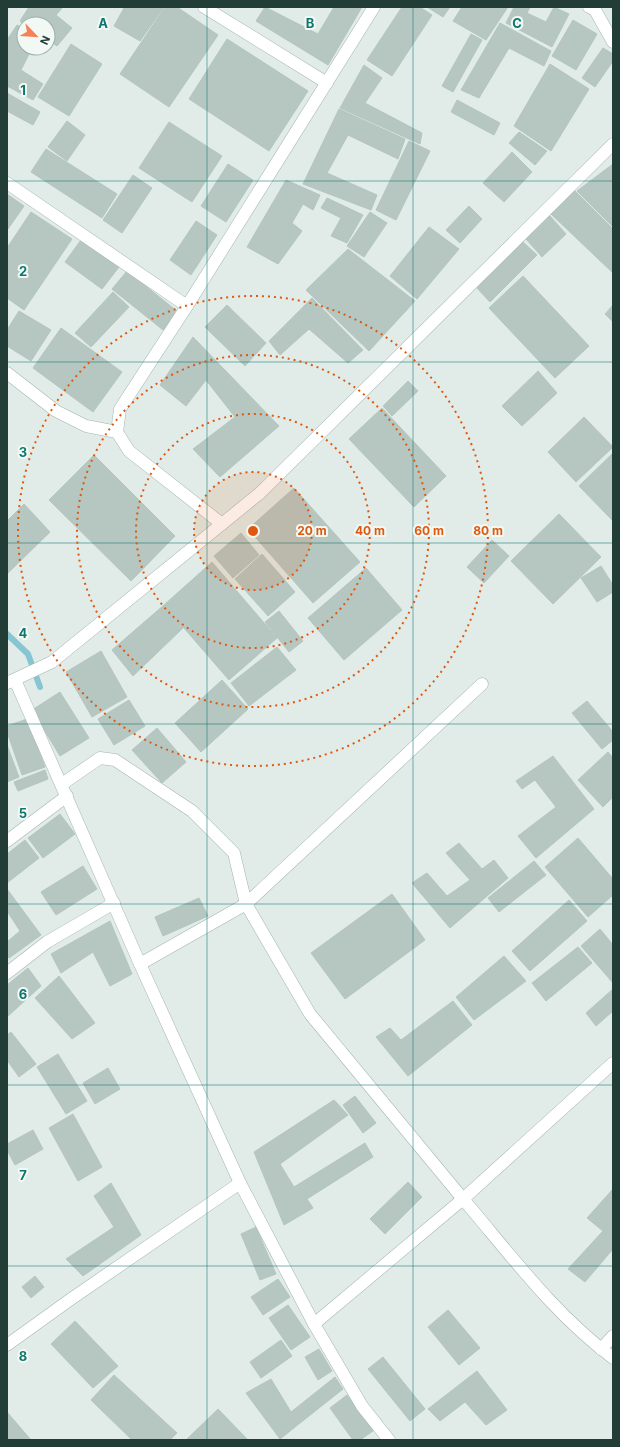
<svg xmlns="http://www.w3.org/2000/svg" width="620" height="1447" font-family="Inter,sans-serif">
<rect width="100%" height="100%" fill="#e1ece8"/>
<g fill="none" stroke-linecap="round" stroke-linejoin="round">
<path stroke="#87c5d3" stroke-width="6" d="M7,634L28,654L40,687"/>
</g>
<g fill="#b6c7c1" stroke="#b3c6bf">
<path d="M29,7H63L56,15L72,28L57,46L48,40V24H25L20,21Z"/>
<path d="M122,7H164L140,41L114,26L124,8Z"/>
<path d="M165,7H177L218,35L169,107L120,74Z"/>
<path d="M265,7L318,34L334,7H362L328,65L256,21Z"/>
<path d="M402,7H420L432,15L392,76L367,60Z"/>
<path d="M427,7H450L443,17Z"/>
<path d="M462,7H508L486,40L453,21Z"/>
<path d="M514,7H530L527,13L546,22L554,7L569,14L552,47L506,23Z"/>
<path d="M573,20L597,34L576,70L552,56Z"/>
<path d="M500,23L551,51L544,66L509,48L479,98L461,90Z"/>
<path d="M17,25L24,29V48H32L21,70L43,84L33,100L7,86V40Z"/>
<path d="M471,34L482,40L453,92L442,86Z"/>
<path d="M227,39L308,91L269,151L189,99Z"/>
<path d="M71,44L102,64L69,116L38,97Z"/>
<path d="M603,48L613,54V61L595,87L582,78Z"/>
<path d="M550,64L589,89L551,151L514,126Z"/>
<path d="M364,65L382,78L365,103L422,133L420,144L340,108Z"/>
<path d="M7,93L40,112L33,125L7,111Z"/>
<path d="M457,100L500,123L494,135L451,112Z"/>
<path d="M339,109L405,139L398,159L348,135L327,173L377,195L371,210L303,184Z"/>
<path d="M67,121L85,135L67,161L48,147Z"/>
<path d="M169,122L222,156L192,202L139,168Z"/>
<path d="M519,132L547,151L535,165L509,143Z"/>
<path d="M409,141L430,151L396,220L376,210Z"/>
<path d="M46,149L117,194L102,218L31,172Z"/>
<path d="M512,152L532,172L504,202L483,183Z"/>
<path d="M228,164L253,180L226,222L201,206Z"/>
<path d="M613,164V227L577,191Z"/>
<path d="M133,175L152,188L122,233L103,220Z"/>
<path d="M286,180L320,195L313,210L303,204L292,223L302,231L278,264L247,247Z"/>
<path d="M575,191L613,229V273L551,214Z"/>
<path d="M7,194L24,206L8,229L7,228Z"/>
<path d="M327,198L363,215L347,243L331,236L341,218L321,208Z"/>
<path d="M469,206L482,219L460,243L446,230Z"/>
<path d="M31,212L72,239L24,310L7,298V248Z"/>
<path d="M370,212L387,223L364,257L347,246Z"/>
<path d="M550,216L566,234L542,257L526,239Z"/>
<path d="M196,221L217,235L191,275L170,260Z"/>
<path d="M429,227L459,249L417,299L390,276Z"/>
<path d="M81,240L119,267L102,289L65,262Z"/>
<path d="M523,242L537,255L490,302L476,287Z"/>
<path d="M348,249L415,301L369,351L306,290Z"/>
<path d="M127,271L178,312L163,330L112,289Z"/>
<path d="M523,276L589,346L555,378L489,308Z"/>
<path d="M113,292L129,307L91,347L75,333Z"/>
<path d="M312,298L363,350L348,363L309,329L280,355L269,341Z"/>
<path d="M227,305L266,343L245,366L205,327Z"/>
<path d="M613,305V322L605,314Z"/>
<path d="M19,311L51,330L31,361L7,346V330Z"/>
<path d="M61,328L122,372L93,412L33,368Z"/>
<path d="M193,337L279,426L220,477L193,449L235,417L206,380L186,406L160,385Z"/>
<path d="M538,371L557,393L522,426L502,406Z"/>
<path d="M408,381L418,391L392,416L383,406Z"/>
<path d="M382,408L446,476L414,507L349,439Z"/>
<path d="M584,417L613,447L576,482L548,452Z"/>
<path d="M613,453V521L579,486Z"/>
<path d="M94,455L175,536L131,581L49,500Z"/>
<path d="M294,488L360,562L313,603L248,529Z"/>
<path d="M24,504L50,532L7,574V521Z"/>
<path d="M559,514L601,557L553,604L511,561Z"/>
<path d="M241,533L259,555L233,578L214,556Z"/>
<path d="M492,540L509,556L484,583L467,567Z"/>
<path d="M262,554L295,592L268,616L235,579Z"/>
<path d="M212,562L277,638L229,680L164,605Z"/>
<path d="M601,566L613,585V592L597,602L581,578Z"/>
<path d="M366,568L402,610L344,660L308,618Z"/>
<path d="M164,605L183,628L133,676L112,650Z"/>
<path d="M279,611L303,641L289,652L265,622Z"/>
<path d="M277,647L296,670L249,706L231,683Z"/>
<path d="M101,651L127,697L92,717L66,672Z"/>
<path d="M222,680L248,709L201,752L175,723Z"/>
<path d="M60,692L89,738L60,756L32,710Z"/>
<path d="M129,700L145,726L114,745L98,719Z"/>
<path d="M587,701L613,732V740L602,749L572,713Z"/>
<path d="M27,719L45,767L22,775L7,732V726Z"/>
<path d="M157,728L186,762L162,783L132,750Z"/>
<path d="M7,745L19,777L7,782Z"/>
<path d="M608,752L613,758V797L603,807L578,780Z"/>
<path d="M553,756L594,809L536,858L518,836L556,807L535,780L522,789L516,781Z"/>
<path d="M45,770L48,779L18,791L14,782Z"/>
<path d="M60,814L75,834L43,858L28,838Z"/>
<path d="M578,838L613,879V895L588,917L545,867Z"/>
<path d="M25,840L39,858L7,883V854Z"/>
<path d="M459,843L482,869L494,860L508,878L450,928L412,883L427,873L447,896L470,880L446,853Z"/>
<path d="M534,861L546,875L499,912L488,898Z"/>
<path d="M83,866L97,889L56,915L41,892Z"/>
<path d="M7,889L41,935L9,958L7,956V942L20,931L7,911Z"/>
<path d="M392,894L425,940L345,999L311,953Z"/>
<path d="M199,898L208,916L163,936L155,917Z"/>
<path d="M569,900L587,921L530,971L512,951Z"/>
<path d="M110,921L132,974L110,986L93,952L61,973L51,954Z"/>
<path d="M600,929L613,945V983L581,946Z"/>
<path d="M578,947L592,963L546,1001L532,983Z"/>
<path d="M504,956L526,981L474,1020L456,997Z"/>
<path d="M28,968L41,986L7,1017V985Z"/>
<path d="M59,976L95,1023L72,1039L35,998Z"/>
<path d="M613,989V1011L596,1026L586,1013Z"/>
<path d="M453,1001L472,1025L408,1076L376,1037L390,1028L401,1040Z"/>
<path d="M11,1032L36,1064L19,1077L7,1060V1035Z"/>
<path d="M58,1054L87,1101L66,1114L37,1067Z"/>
<path d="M108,1068L120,1089L95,1104L83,1083Z"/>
<path d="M355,1096L376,1123L363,1133L343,1105Z"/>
<path d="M334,1100L348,1115L280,1164L294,1187L365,1143L373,1157L307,1199L313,1208L284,1225L254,1152Z"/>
<path d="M73,1114L102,1167L78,1181L49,1128Z"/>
<path d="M33,1130L43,1149L15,1165L7,1150V1144Z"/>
<path d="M408,1182L422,1197L385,1234L370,1219Z"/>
<path d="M111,1183L141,1235L83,1276L66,1259L114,1227L94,1196Z"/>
<path d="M613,1189V1249L585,1282L568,1269L603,1231L587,1218Z"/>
<path d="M256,1227L276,1274L260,1280L241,1234Z"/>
<path d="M35,1276L44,1287L31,1298L22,1287Z"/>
<path d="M278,1279L290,1297L263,1315L251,1297Z"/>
<path d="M288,1305L310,1337L291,1350L269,1318Z"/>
<path d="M448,1310L480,1348L459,1365L428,1327Z"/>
<path d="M75,1321L118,1366L93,1388L51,1344Z"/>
<path d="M281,1340L292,1356L261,1378L250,1362Z"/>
<path d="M319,1349L332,1371L318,1380L305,1357Z"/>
<path d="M383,1357L425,1409L410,1421L368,1369Z"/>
<path d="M477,1371L507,1410L486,1425L465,1402L440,1421L428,1409Z"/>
<path d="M114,1375L177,1433L170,1440H132L91,1400Z"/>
<path d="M335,1377L343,1389L280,1439L246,1393L271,1379L291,1412Z"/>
<path d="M347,1395L373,1431L360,1440H353L330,1408Z"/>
<path d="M218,1409L248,1440H186Z"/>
<path d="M7,1412L31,1440H7Z"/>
</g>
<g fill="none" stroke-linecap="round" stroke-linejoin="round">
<g stroke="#a4b4af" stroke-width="13">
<g id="minor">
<path d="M204,7L327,83"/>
<path d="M589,7L595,10L613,42"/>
<path d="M7,183L187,306L120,409L117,432L129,451L222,524"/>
<path d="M187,306L374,7"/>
<path d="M7,373L56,411L86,426L117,432"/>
<path d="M15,680L140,964L240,1183L314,1324L362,1406L389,1440"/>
<path d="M7,683L52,662L260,493L613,144"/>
<path d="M62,784L100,758L115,760L192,811L234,853L246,904L482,684"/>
<path d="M7,841L67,796"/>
<path d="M140,964L246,904L310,1014L463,1199L613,1063"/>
<path d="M7,973L47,942L114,903"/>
<path d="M314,1324L463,1199C510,1254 554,1314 613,1358"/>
<path d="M7,1345L71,1299L240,1183"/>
<path d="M601,1349L613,1336"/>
</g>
</g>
<use href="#minor" stroke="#fff" stroke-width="12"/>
</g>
<path fill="none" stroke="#0f766e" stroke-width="1" stroke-opacity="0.55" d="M207,7V1440M413,7V1440M7,181H613M7,362H613M7,543H613M7,724H613M7,904H613M7,1085H613M7,1266H613"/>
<circle cx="253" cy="531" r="59" fill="#de580e" fill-opacity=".12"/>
<g fill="none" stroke="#de580e" stroke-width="2" stroke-dasharray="2 4">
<circle cx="253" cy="531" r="59"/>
<circle cx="253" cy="531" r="117"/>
<circle cx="253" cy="531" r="176"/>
<circle cx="253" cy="531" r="235"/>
</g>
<g font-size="13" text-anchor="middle" font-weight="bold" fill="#0f766e" stroke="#f2f9f5" stroke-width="4" stroke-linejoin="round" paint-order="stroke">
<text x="103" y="28">A</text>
<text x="310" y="28">B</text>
<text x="517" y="28">C</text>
<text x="23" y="95">1</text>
<text x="23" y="276">2</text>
<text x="23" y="457">3</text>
<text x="23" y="638">4</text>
<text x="23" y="818">5</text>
<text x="23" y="999">6</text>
<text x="23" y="1180">7</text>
<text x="23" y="1361">8</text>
</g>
<circle cx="253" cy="531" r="6" fill="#de580e" stroke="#f2f9f5" stroke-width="2"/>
<g font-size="12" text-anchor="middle" font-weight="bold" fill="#de580e" stroke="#f2f9f5" stroke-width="4" stroke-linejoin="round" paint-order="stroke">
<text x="312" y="535">20 m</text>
<text x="370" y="535">40 m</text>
<text x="429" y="535">60 m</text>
<text x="488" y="535">80 m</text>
</g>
<rect width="620" height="1447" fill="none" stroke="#213d36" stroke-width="16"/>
<g transform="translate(36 36) rotate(115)"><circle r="19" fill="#f2f9f5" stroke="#9eaea9"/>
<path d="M0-3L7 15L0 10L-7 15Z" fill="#f68156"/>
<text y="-6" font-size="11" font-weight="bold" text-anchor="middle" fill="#213d36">N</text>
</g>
</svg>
